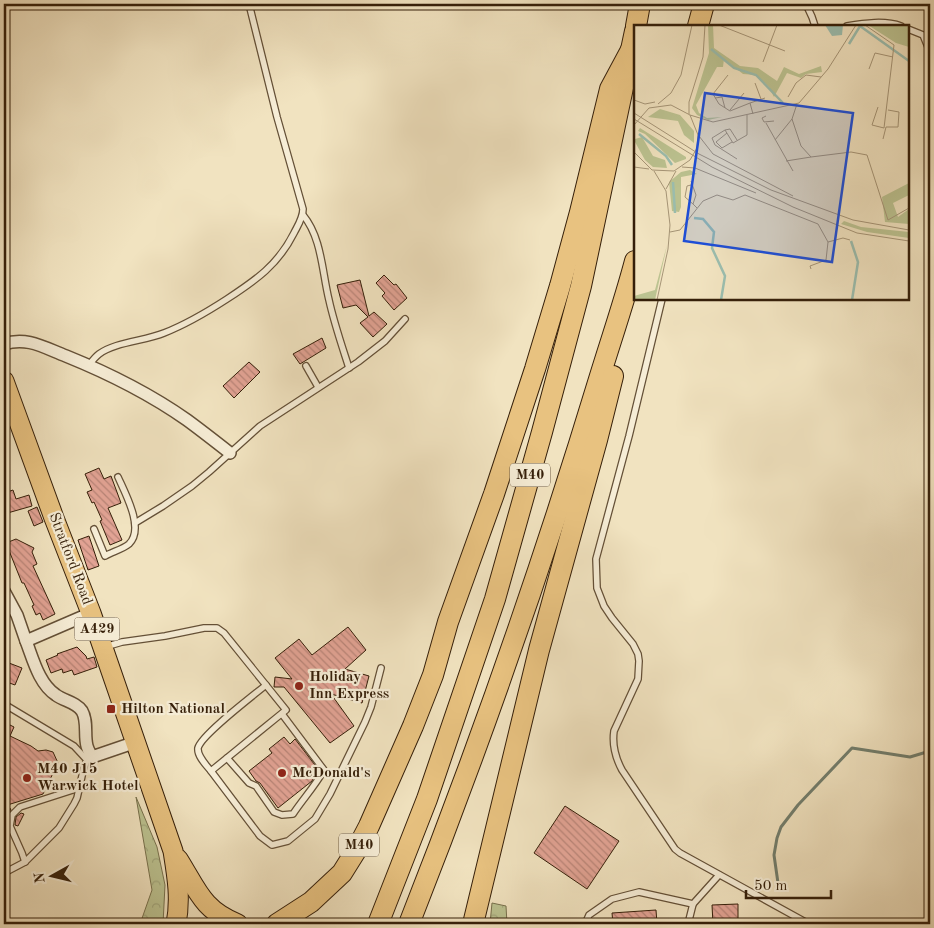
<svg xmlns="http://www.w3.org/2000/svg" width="934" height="928" font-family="'Old Standard TT',serif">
<defs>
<pattern id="forest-crowns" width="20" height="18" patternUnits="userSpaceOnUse" patternTransform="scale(1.25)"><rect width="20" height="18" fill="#bcc391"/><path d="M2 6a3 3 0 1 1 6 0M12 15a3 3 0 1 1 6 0" fill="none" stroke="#a2a77c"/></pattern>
<pattern id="building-back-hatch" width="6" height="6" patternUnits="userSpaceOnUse" patternTransform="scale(1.25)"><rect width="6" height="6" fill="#e2a394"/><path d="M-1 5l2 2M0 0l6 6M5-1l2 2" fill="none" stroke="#b88477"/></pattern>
</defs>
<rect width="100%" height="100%" fill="#f1e3c0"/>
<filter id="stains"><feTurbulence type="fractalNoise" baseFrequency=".004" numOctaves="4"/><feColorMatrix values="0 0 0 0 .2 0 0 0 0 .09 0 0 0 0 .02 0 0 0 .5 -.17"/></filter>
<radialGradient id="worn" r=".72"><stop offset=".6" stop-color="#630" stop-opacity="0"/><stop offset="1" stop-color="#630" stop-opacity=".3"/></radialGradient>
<g fill="url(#forest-crowns)" stroke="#78714d">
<path d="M136,797L157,847L165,885L163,924H140L152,890Z"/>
<path d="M492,903L506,906L507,924H490Z"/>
</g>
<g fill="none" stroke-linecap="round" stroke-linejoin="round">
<path stroke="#727e6d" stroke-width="3" d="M778,883L774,855L777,838L781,827L798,805L852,748L910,757L930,751"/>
</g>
<g fill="url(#building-back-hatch)" stroke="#351f09">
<path d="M384,275L394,285L396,284L407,298L394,310L382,296L385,293L376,283Z"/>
<path d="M360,280L369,316L374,312L387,324L373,337L360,323L368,317L356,305L343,308L337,285Z"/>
<path d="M322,338L326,348L300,364L293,354Z"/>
<path d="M249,362L260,372L234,398L223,386Z"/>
<path d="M99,468L104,479L111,476L121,503L108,508L122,540L110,545L100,521L102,520L94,502L92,503L87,492L92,490L85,474Z"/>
<path d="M13,490L16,499L29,495L32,506L4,514V493Z"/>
<path d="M37,507L43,522L34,526L28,511Z"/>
<path d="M89,536L99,566L88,570L78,540Z"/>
<path d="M16,539L34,548L32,552L37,564L33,566L55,614L43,620L40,613L36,615L32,606L34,605L24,583H22L6,543Z"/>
<path d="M348,627L366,650L345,669L369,676L362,703L331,694L354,726L330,743L284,687H274L275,677L292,679L275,658L299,639L312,655Z"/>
<path d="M77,647L86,656L87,659L94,657L97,667L74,675L72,670L63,673L62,669L51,673L46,660L58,655L57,654Z"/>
<path d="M9,663L22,668L15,685L4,681V674Z"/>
<path d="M4,722L14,727L10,736L31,746L38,751L46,750L53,752L58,763L43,794L4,806Z"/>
<path d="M284,737L290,744L295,739L318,769L312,774L314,777L312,781L278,808L260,783L256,781L249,771L272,753L269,749Z"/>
<path d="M4,806L11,809L8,814L6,820L4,819Z"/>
<path d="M565,806L619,841L587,889L534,853Z"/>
<path d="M21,813L24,814L18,826L15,825L16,817Z"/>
<path d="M738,904V924H713L712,905Z"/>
<path d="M656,910L657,924H613L612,913Z"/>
</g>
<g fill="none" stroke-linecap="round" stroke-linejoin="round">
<g stroke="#645037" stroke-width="8">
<g id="service">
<path d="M806,4L812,17L815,26"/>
<path d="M847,26C864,23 885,20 901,26"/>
<path d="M908,29L923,35L930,52"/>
<path d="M303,215C322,238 322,272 329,300C334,323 342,346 349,368"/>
<path d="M662,299L629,436L596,559L597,588L604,606L612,618L633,644L638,654L639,661L638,679L614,731C612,745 615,757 622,770L675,849L680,853L809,924"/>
<path d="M89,365C92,361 95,357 99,354C115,342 145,341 164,333C187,324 207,312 227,299C256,280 278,265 294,233C298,225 303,218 303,209L277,117L249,4"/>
<path d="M306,366L318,387"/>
<path d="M135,523L163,506L192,486L209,472L260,426L358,362L385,341L405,319"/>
<path d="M94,529L105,556C112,552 123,549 129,544C145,529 125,493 118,477"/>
<path d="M105,647L122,642L165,636L204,628H217L224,633L286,710L211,771L260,836L272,845L288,841L315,819L330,794L365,722L371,707L381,668"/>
<path d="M4,704L74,746L87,760"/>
<path d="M227,758L249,783L256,786L274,812L282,815L293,814C303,799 315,786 324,770L282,714"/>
<path d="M211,771C206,765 197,756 198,748C201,735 254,695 266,685"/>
<path d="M25,862L22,853L10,826L12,815L20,807L79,788"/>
<path d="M4,873L25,862L59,828L74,804L77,798L84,767L87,760L92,757"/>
<path d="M585,924L589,915L612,899L639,892L693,904L719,875"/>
<path d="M688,924L693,904"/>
</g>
</g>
<g stroke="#645037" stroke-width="14">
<g id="minor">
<path d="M4,344C27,336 45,348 66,356C108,373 150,394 187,420C202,431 216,442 230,453"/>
<path d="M4,591L17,615L26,641L91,613"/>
<path d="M26,641C33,659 39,684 56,695C64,701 76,702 82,711C88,721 84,735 87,746C88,750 90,753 92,757L136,742"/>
</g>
</g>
<g stroke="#351f09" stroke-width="21">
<g id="trunk">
<path d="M4,381L54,518L91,613L173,851C177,876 181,899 176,924"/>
<path d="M178,859C197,889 202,910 238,924"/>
</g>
</g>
<g stroke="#351f09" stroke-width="22">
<g id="motorway">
<path d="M636,26L640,4"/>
<path d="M698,26L704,4"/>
<path d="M277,924L311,902L342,873L357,849L369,826L413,726L433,675L448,622L494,494L535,369L560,286L580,212L610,89L632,48"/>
<path d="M378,924L427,799L495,599L542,432L581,286L635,31"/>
<path d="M409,924C480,744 544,561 600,376C612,337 625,299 635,261"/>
<path d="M473,924L539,650L597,440L613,376"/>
</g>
</g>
<use href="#service" stroke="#f6edd6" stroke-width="5.5"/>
<use href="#minor" stroke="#f6edd6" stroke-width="11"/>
<use href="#trunk" stroke="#e8c280" stroke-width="19"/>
<use href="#motorway" stroke="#e8c280" stroke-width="20"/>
</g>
<g fill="#8f2418" stroke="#f6edd6" stroke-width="2">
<circle cx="299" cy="686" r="5"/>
<rect x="106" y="704" width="10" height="10" rx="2.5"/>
<circle cx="282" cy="773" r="5"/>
<circle cx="27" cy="778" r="5"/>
</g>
<g text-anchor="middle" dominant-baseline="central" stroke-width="4.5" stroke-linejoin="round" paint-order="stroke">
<g fill="#f6edd6" stroke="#6f5d46" stroke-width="1">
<rect x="510" y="463.5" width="40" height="23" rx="4"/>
<rect x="74.5" y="617.5" width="45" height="23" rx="4"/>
<rect x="339" y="833.5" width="40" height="23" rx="4"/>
</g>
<g font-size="14" font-weight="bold" fill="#351f09">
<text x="530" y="475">M40</text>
<text x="97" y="629">A429</text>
<text x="359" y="845">M40</text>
</g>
<g font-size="15" fill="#351f09" stroke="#f6edd6">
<text transform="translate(70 559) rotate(69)">Stratford Road</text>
</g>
<g font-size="15" font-weight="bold" fill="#351f09" stroke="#f6edd6" text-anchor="start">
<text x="309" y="677">Holiday<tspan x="309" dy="17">Inn Express</tspan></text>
<text x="121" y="709">Hilton National</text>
<text x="37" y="769">M40 J15<tspan x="37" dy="17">Warwick Hotel</tspan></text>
<text x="292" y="773">McDonald's</text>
</g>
</g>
<g transform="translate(634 25)">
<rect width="275" height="275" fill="#f1e3c0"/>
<path d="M234,0H275V22L262,18ZM275,158V170L259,178L264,192L275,184V199L251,197L248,172Z" fill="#bcc391"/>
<path d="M74,0H79L80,23L106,41L124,43L143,56L150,42L165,49L187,41L188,47L172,49L167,53L153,48L140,72L135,62L122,50L109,49L90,34L89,42H83L62,80L65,88L73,93L88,92L74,95L63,90L58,83L75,28ZM26,84L46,90L60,106V118L50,110L44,96L14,92ZM6,103L52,132V134L41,138L11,109L4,106ZM8,112L19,131L31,135L33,143L19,142L11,135L1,117V114ZM56,145L63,149L47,152V182L45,187L38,186L35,157L47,147ZM210,196L227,202L275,207V213L233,207L207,199ZM33,220L21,275H0V271L21,265Z" fill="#bcc391"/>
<path d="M191,0H209L208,10L198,11Z" fill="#9bbeaf"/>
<path fill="none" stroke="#9bbeaf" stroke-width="2.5" d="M215,19L226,1L275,36M77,24L100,43L122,50L149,78M5,109L32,131L38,140M39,157L41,188M60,193L69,194L80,207L78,223L91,251L87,275M217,216L224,237L218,275"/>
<path fill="none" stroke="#a69577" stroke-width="1" d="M85,0L151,26M231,0L260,20L250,103L238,100L244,82M129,37L143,0M235,44L241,28L259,32M94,50L79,69L85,79L96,86M121,58L127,74M154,72L162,58L172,50L187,52M81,73L88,72L91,83M0,75L11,79L21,77M24,79L37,68L47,50L58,0M96,85L110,68M96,86L116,78M0,88L65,129L137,165L219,195L275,205M55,89V77L69,32L71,0M119,89L116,78L131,73M56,90L79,97L165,78L194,44L222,0M132,91L128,93L130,97L140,96M0,94L78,142L159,182L223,208L275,216M158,94L167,121L177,132L217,127L233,130L254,195L275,183M132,98L159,146M0,100L15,83L37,80L56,90L64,110L63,123L56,135L40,146L18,145L0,127M91,105L96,104L103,115M93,108L82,117L88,123L98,117M65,111L79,129L159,171M249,114L252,102H264L265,87L254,85M141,115L158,94L163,79M103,134L81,120L78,113L91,105L99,118L113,110V90M152,136L177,132M0,142L15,144M48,142L61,143L122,168M20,146L32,166L36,200L34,224L23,275M57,156L62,170L59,179L63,183M57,160L53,161L51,172L59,179M32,164L42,146M36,207L46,205L69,176L83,170L99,175L111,170L184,199L194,217L209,213L216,215M177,244L176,241L192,235L194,217"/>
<path fill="#1d4ed8" fill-opacity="0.15" stroke="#1d4ed8" stroke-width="2.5" d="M71,68L219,88L198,237L50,216Z"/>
<rect width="275" height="275" fill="none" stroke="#351f09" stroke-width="2.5"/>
</g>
<rect width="934" height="928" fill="none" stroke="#f1e3c0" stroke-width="20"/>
<rect x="5" y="5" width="924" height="918" fill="none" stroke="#351f09" stroke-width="2.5"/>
<rect x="10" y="10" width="914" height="908" fill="none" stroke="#351f09"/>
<g transform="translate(52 876) rotate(262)" stroke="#f6edd6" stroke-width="4" paint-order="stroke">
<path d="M0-4L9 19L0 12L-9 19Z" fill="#351f09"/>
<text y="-8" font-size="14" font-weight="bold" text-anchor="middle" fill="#351f09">N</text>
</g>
<path d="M746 890v8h85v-8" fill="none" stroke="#351f09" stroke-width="2.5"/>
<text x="754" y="890" font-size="15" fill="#351f09" stroke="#f6edd6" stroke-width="4" paint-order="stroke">50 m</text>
<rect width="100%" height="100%" filter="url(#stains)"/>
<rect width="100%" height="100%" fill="url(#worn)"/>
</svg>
